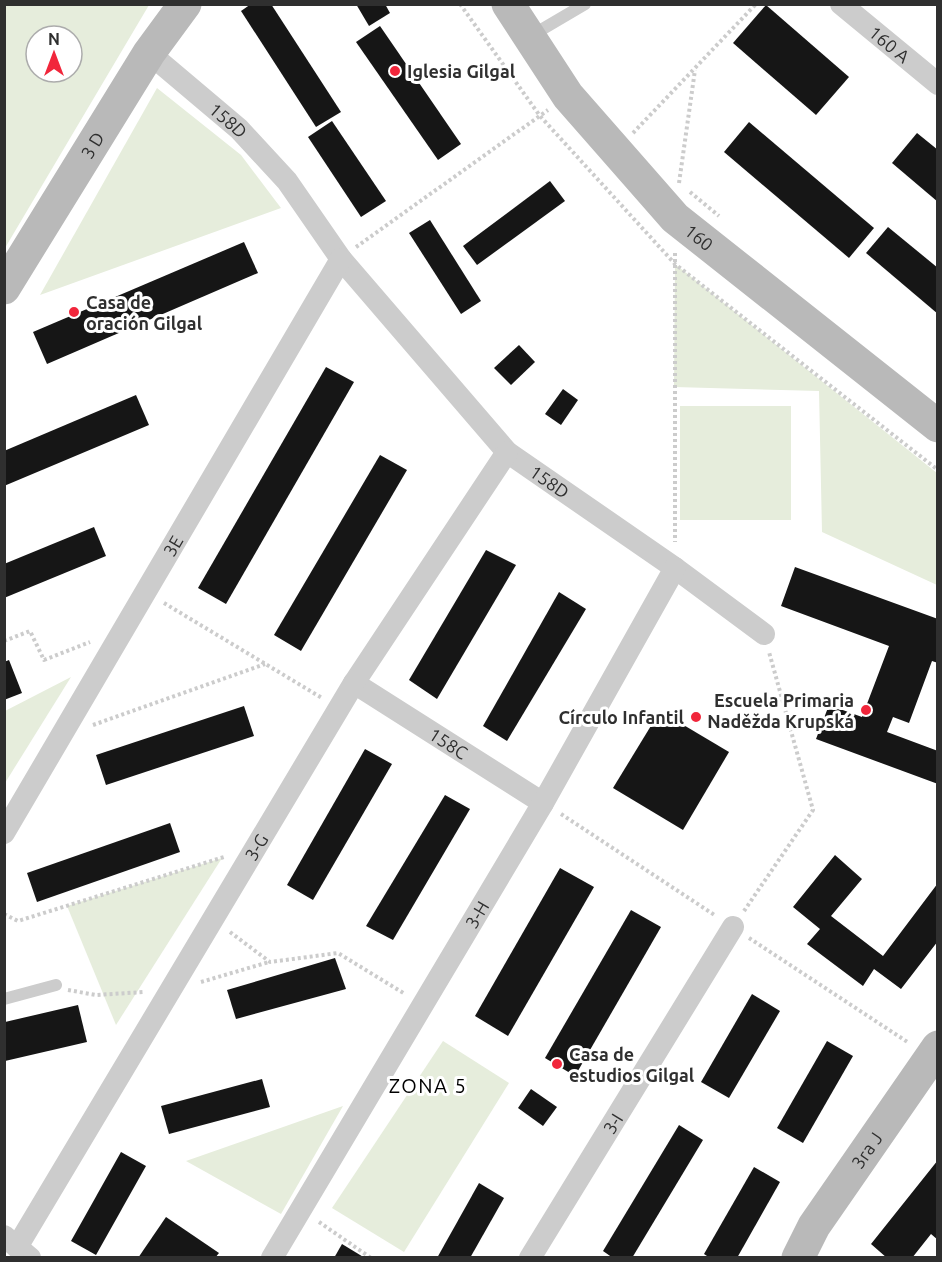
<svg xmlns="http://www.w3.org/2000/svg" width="942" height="1262" font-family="Ubuntu,sans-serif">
<rect width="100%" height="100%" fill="#fff"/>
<g fill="#e6eddc" fill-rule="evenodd">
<path d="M5,4L149,5L5,248L4,5ZM36,36H72V72H36Z"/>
<path d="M157,88L241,155L281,208L40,295Z"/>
<path d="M675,264L937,473V585L822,532L819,391L674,387Z"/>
<rect x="680" y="406" width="111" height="114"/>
<path d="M71,677L5,783V711Z"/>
<path d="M222,858L116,1025L67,906Z"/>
<path d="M443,1041L509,1083L404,1252L332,1208Z"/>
<path d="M343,1106L281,1214L186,1161Z"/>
</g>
<g fill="#161616">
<path d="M251,4H271L341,112L316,127L241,11Z"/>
<path d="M356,4H385L390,13L369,26Z"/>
<path d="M766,5L849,77L816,115L733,43Z"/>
<path d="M380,26L461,144L438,160L356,42Z"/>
<path d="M332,121L386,201L361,217L308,137Z"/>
<path d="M749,122L874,228L849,258L724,152Z"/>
<path d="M917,133L938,150V202L892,163Z"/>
<path d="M550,181L565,201L477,265L463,246Z"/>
<path d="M430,220L481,301L461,314L409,233Z"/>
<path d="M888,227L938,268V314L866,253Z"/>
<path d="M244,242L258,273L47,364L33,332Z"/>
<path d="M519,345L535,362L511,385L494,368Z"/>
<path d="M326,367L354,382L226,604L198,588Z"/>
<path d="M563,389L578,400L561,425L545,414Z"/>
<path d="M136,395L149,425L4,486V451Z"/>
<path d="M380,455L407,470L301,651L274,635Z"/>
<path d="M94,527L106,556L4,598V564Z"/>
<path d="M486,550L516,565L437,699L409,680Z"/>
<path d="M795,567L938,619V663L932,661L909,723L893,717L887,732L938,751V784L816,739L829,705L862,717L889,646L781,606Z"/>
<path d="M559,592L586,609L507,741L483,726Z"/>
<path d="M9,660L22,693L4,700V662Z"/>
<path d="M244,706L254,736L106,785L96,755Z"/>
<path d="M660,711L729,752L683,830L613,788Z"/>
<path d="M365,749L392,764L313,900L287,885Z"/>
<path d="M445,795L470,809L393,940L366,926Z"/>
<path d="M170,823L180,852L37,902L27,873Z"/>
<path d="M835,855L862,879L831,916L883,956L938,883V941L901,989L874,969L863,986L807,944L820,929L793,907Z"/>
<path d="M560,868L594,887L508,1036L475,1016Z"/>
<path d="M631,910L661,927L575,1076L545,1058Z"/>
<path d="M335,958L346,989L236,1019L227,990Z"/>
<path d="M752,994L780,1011L729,1098L701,1082Z"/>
<path d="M78,1005L87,1042L5,1061V1022Z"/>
<path d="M827,1041L853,1056L803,1143L777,1128Z"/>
<path d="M262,1079L270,1107L169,1134L161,1106Z"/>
<path d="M531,1089L557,1107L543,1126L518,1108Z"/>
<path d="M679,1125L703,1140L632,1258H613L603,1251Z"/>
<path d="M121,1152L146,1166L96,1255L71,1241Z"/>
<path d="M938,1160V1240L931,1234L912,1258H887L871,1244Z"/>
<path d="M754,1167L780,1182L737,1258H710L704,1254Z"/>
<path d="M479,1183L504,1198L470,1258H437Z"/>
<path d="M166,1217L219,1253L215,1258H138Z"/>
<path d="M342,1244L365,1258H334Z"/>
</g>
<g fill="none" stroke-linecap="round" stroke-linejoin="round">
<g stroke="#ccc" stroke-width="4" stroke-dasharray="3 3" stroke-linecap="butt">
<path d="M460,4L540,116L675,264L938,470"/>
<path d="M633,133L756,4"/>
<path d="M679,183L695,70"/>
<path d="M690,192L719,216"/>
<path d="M356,247L548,110"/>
<path d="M675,253V542"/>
<path d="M164,603L322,698"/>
<path d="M4,641L30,631L44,660L90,642"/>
<path d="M93,725L265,664"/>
<path d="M561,814L716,916"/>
<path d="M744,911L813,810L769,652"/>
<path d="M4,914L18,921L224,857"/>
<path d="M230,932L270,962L338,953L405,994"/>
<path d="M749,938L909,1043"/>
<path d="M201,982L269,962"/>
<path d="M68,990L96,995L144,992"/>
<path d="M319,1222L371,1258"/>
</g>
<g stroke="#ccc" stroke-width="12">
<path d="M529,37L585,4"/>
<path d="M4,999L56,985"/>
</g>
<g stroke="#ccc" stroke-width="22">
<path id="s1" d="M841,4L938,84"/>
<path id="s2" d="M149,53L239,129L287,181L341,259L507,452L675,568L764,634"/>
<path id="s3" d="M354,683L543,803"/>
<path id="s4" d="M4,833L341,259"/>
<path d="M4,1236L30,1258"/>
<path id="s5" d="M17,1247L354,683L507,452"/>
<path id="s6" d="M272,1258L543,803L675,568"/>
<path id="s7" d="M530,1258L733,927"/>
</g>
<g stroke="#b9b9b9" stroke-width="33">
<path id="s8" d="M508,4L568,96L675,218L938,426"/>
<path id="s9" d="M4,288L149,53L185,4"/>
<path id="s10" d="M798,1258L814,1226L938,1047"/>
</g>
</g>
<g fill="#f1263b" stroke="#fff" stroke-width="2">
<circle cx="395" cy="71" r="6"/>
<circle cx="74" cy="312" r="6"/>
<circle cx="866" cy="710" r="6"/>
<circle cx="696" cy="717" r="6"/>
<circle cx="557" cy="1064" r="6"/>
</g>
<g text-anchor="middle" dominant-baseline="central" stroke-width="6" stroke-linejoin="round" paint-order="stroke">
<g font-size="18" fill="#2f2f2f" stroke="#fff">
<text stroke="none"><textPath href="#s1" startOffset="63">160 A</textPath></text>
<text stroke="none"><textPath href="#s2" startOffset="104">158D</textPath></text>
<text stroke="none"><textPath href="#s9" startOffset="168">3 D</textPath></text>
<text stroke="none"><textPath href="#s8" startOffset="303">160</textPath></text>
<text stroke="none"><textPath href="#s2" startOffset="590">158D</textPath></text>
<text stroke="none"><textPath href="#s4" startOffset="333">3E</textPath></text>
<text stroke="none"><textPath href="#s3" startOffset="112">158C</textPath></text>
<text stroke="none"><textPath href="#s5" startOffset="466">3-G</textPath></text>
<text stroke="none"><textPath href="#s6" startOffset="400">3-H</textPath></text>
<text stroke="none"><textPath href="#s7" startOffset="158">3-I</textPath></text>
<text stroke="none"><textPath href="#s10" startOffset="128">3ra J</textPath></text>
</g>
<g font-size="18" font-weight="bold" fill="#2f2f2f" stroke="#fff" text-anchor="start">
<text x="407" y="71">Iglesia Gilgal</text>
<text x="86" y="302">Casa de<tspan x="86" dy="21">oración Gilgal</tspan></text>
<text x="854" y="700" text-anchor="end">Escuela Primaria<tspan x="854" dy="21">Naděžda Krupská</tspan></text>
<text x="684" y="717" text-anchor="end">Círculo Infantil</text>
<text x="569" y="1054">Casa de<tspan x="569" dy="21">estudios Gilgal</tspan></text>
</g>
<g font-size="20" letter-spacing="1.5" fill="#000" stroke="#fff">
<text x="428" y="1085">ZONA 5</text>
</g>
</g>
<rect width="942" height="1262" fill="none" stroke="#2f2f2f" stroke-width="12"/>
<g transform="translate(54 54)"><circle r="28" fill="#ffffff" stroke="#acacac" stroke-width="1.5"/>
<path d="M0-4.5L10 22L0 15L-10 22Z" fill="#f1263b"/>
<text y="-9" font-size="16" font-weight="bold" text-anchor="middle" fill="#2f2f2f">N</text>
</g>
</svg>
